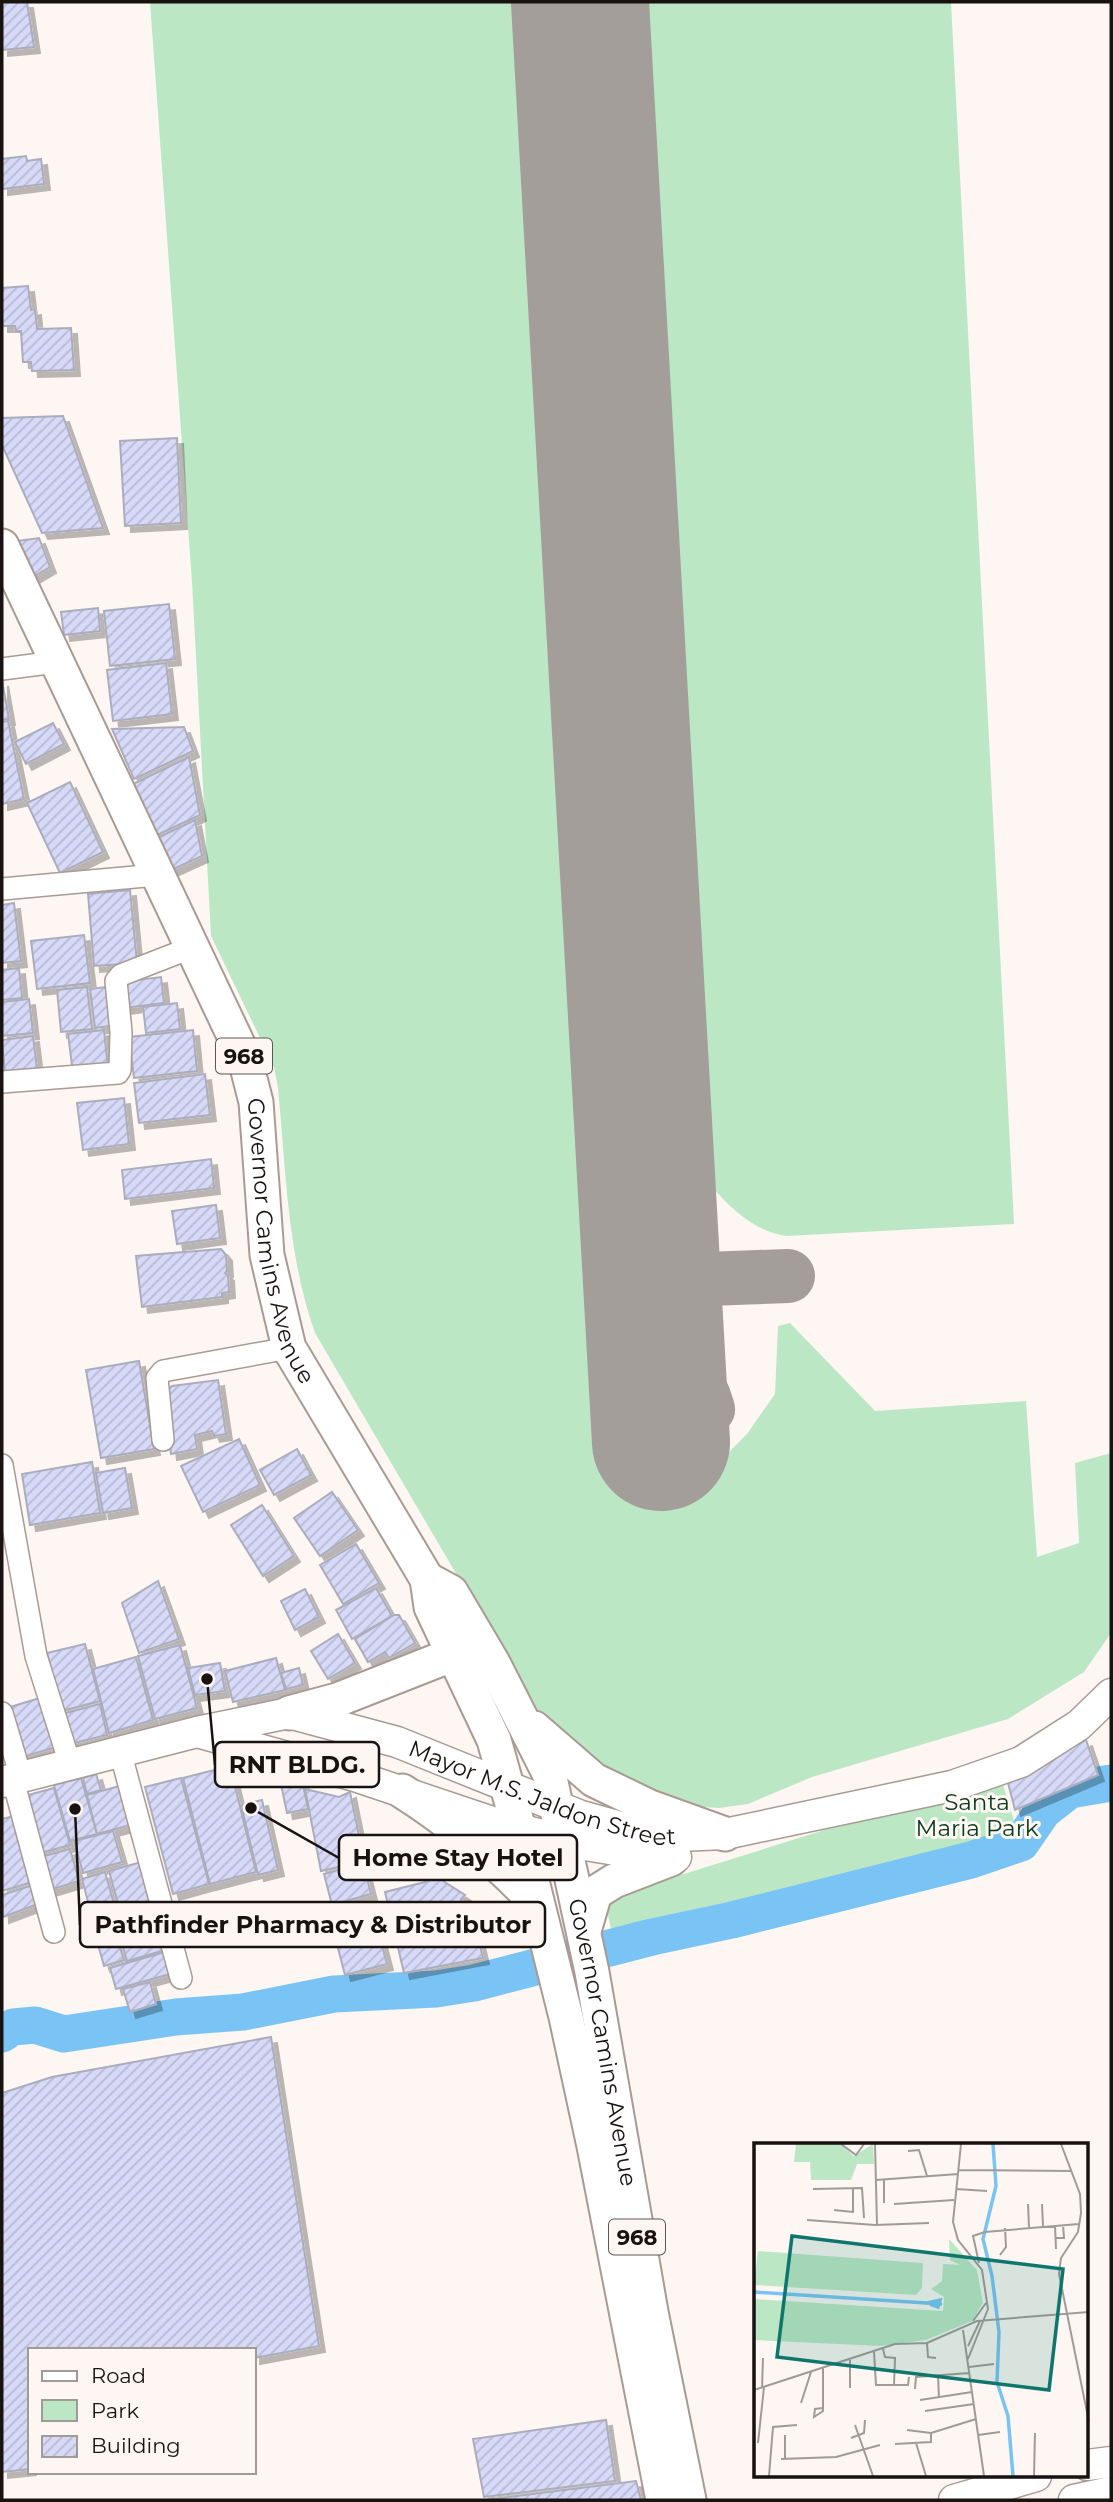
<svg xmlns="http://www.w3.org/2000/svg" width="1113" height="2502" font-family="Montserrat,sans-serif">
<defs>
<pattern id="building-hatch" width="6" height="6" patternUnits="userSpaceOnUse" patternTransform="scale(1.75)"><rect width="6" height="6" fill="#d6d9f7"/><path d="M-1 1l2-2M0 6l6-6M5 7l2-2" fill="none" stroke="#b7b9d3"/></pattern>
<filter id="shadow"><feDropShadow dx="6" dy="6" stdDeviation="0" flood-color="#0004"/></filter>
</defs>
<rect width="100%" height="100%" fill="#fdf6f3"/>
<g fill="#bce7c5">
<path d="M150,2H518L602,1454L729,1452L747,1434L775,1394L778,1326L790,1323L875,1411L1026,1401L1037,1557L1079,1543L1075,1463L1111,1453V1633L1084,1672L1008,1719L812,1777L748,1804L719,1808L689,1806L660,1799L607,1770L546,1727L315,1333C287,1254 286,1170 278,1088L274,1067L211,936L192,582Z"/>
<path d="M648,2H951L1014,1224L786,1236C756,1231 734,1212 714,1189Z"/>
<path d="M1000,1775L1019,1837L613,1938L606,1906L620,1894Z"/>
</g>
<g fill="none" stroke-linecap="round" stroke-linejoin="round">
<path stroke="#79c4f5" stroke-width="37" d="M2,2034L13,2027L35,2025L64,2034L176,2017L243,2012L334,1994L436,1989L474,1983L652,1937L732,1920L971,1860L1021,1843L1043,1811L1070,1790L1111,1783"/>
<g stroke="#a49e9b" stroke-width="54">
<path d="M652,1281L788,1276"/>
<path d="M652,1297L704,1397L708,1409C691,1430 643,1425 629,1402C625,1397 624,1388 622,1381L654,1324"/>
</g>
<path stroke="#a49e9b" stroke-width="138" d="M580,2L661,1442"/>
</g>
<g fill="url(#building-hatch)" stroke="#acadbc" stroke-width="2" filter="url(#shadow)">
<path d="M2,2H27L34,47L2,50Z"/>
<path d="M26,156L27,161L41,159L44,184L2,189V159Z"/>
<path d="M28,286L31,310L35,309L37,329L71,328L74,370L32,371L31,362H23L21,331H16L15,326H2V288Z"/>
<path d="M63,416L103,528L42,533L2,445V418Z"/>
<path d="M177,438L181,523L125,526L120,441Z"/>
<path d="M39,538L50,567L33,577L17,541Z"/>
<path d="M169,604L175,659L110,666L104,611Z"/>
<path d="M98,608L100,631L64,635L61,612Z"/>
<path d="M166,663L172,714L113,721L107,670Z"/>
<path d="M2,680L9,719L2,720Z"/>
<path d="M8,721L24,799L2,804V722Z"/>
<path d="M53,723L64,744L26,764L15,742Z"/>
<path d="M184,727L193,751L134,779L112,729Z"/>
<path d="M189,757L200,815L155,836L131,785Z"/>
<path d="M70,782L103,852L60,873L27,803Z"/>
<path d="M195,820L202,856L169,871L155,839Z"/>
<path d="M130,890L137,963L94,966L88,894Z"/>
<path d="M14,903L21,961L2,963V905Z"/>
<path d="M84,935L90,983L37,989L31,941Z"/>
<path d="M19,968L22,998L2,1000V970Z"/>
<path d="M161,977L164,1003L124,1008L121,982Z"/>
<path d="M113,986L118,1025L95,1028L90,989Z"/>
<path d="M87,987L92,1029L61,1032L57,990Z"/>
<path d="M29,999L33,1033L2,1036V1002Z"/>
<path d="M177,1003L180,1029L146,1033L143,1007Z"/>
<path d="M104,1030L108,1069L73,1073L68,1034Z"/>
<path d="M193,1030L197,1071L134,1078L129,1037Z"/>
<path d="M33,1036L37,1069L5,1073L2,1040Z"/>
<path d="M205,1074L210,1115L139,1123L134,1083Z"/>
<path d="M124,1098L129,1144L83,1150L77,1103Z"/>
<path d="M211,1159L214,1188L125,1199L122,1170Z"/>
<path d="M216,1205L220,1238L177,1244L172,1211Z"/>
<path d="M221,1249L226,1255L227,1271L225,1273L228,1275L229,1292L222,1293V1297L142,1307L136,1256Z"/>
<path d="M139,1361L154,1449L101,1458L86,1370Z"/>
<path d="M218,1380L226,1434L214,1436L212,1431L195,1435L197,1449L171,1454L164,1394L172,1386Z"/>
<path d="M239,1439L260,1485L203,1512L181,1466Z"/>
<path d="M297,1449L311,1475L274,1495L260,1470Z"/>
<path d="M92,1462L100,1513L30,1525L22,1474Z"/>
<path d="M125,1468L132,1508L103,1513L96,1473Z"/>
<path d="M332,1492L358,1530L320,1556L294,1518Z"/>
<path d="M262,1505L294,1556L263,1576L231,1525Z"/>
<path d="M356,1544L379,1583L343,1604L320,1565Z"/>
<path d="M158,1581L179,1639L139,1653L122,1603Z"/>
<path d="M376,1588L392,1616L352,1639L336,1610Z"/>
<path d="M305,1589L319,1617L295,1630L281,1601Z"/>
<path d="M394,1615H399L415,1643L389,1658L385,1652L368,1662L355,1639Z"/>
<path d="M338,1634L355,1663L328,1679L311,1651Z"/>
<path d="M85,1644L100,1701L62,1711L47,1653Z"/>
<path d="M180,1645L197,1708L155,1719L138,1656Z"/>
<path d="M136,1657L153,1720L109,1733L93,1669Z"/>
<path d="M276,1658L285,1690L233,1702L225,1671Z"/>
<path d="M220,1663L225,1691L195,1695L188,1668Z"/>
<path d="M299,1668L303,1685L286,1689L281,1673Z"/>
<path d="M43,1697L59,1746L23,1757L7,1708Z"/>
<path d="M100,1704L107,1735L70,1744L62,1714Z"/>
<path d="M1086,1740L1098,1775L1015,1810L1006,1775Z"/>
<path d="M230,1766L256,1872L210,1884L183,1778Z"/>
<path d="M278,1770L301,1775L308,1809L287,1813Z"/>
<path d="M96,1774L101,1790L87,1794L83,1778Z"/>
<path d="M81,1778L97,1834L70,1841L54,1785Z"/>
<path d="M181,1778L209,1884L173,1894L145,1787Z"/>
<path d="M123,1785L134,1824L97,1834L87,1795Z"/>
<path d="M54,1788L70,1845L37,1854L21,1797Z"/>
<path d="M305,1789L339,1797L350,1792L364,1861L321,1871Z"/>
<path d="M262,1800L278,1870L258,1875L241,1805Z"/>
<path d="M18,1815L36,1881L2,1891V1819Z"/>
<path d="M113,1831L122,1862L83,1873L74,1841Z"/>
<path d="M70,1849L79,1881L46,1891L37,1858Z"/>
<path d="M145,1861L161,1919L125,1929L109,1871Z"/>
<path d="M363,1863L371,1894L332,1905L324,1874Z"/>
<path d="M105,1872L121,1929L97,1936L82,1879Z"/>
<path d="M432,1874L465,1895L461,1899L466,1918L473,1917L483,1958L404,1973L385,1892L425,1882Z"/>
<path d="M39,1883L43,1902L3,1917L2,1895Z"/>
<path d="M372,1907L387,1964L345,1975L330,1918Z"/>
<path d="M161,1920L169,1949L127,1961L119,1932Z"/>
<path d="M116,1935L124,1960L104,1966L97,1941Z"/>
<path d="M168,1951L174,1973L116,1989L110,1968Z"/>
<path d="M150,1982L156,2004L130,2012L123,1989Z"/>
<path d="M271,2037L319,2346L254,2358V2350H30V2469L2,2472V2093L52,2077Z"/>
<path d="M606,2420L615,2481L484,2497L473,2439Z"/>
<path d="M636,2481L641,2500H486Z"/>
</g>
<g fill="none" stroke-linecap="round" stroke-linejoin="round">
<g stroke="#aa9a94" stroke-width="24">
<g id="minor">
<path d="M2,669L56,662"/>
<path d="M2,889L157,875"/>
<path d="M2,1082L118,1073L120,1070L121,1032L116,981L121,975L193,947"/>
<path d="M163,1440L157,1378L163,1371L289,1348"/>
<path d="M2,1465L36,1656L70,1764"/>
<path d="M2,1713L21,1777"/>
<path d="M120,1751L181,1978"/>
<path d="M13,1780L54,1932"/>
</g>
</g>
<g stroke="#aa9a94" stroke-width="33">
<g id="secondary">
<path d="M201,1733L355,1776L501,1825L585,1845L671,1859L676,1857"/>
<path id="s1" d="M2,1782L197,1732L289,1713L397,1742L581,1816L656,1837L725,1834L952,1786L1021,1762L1079,1725L1111,1694"/>
<path d="M1087,2465L1111,2462"/>
<path d="M954,2500L1036,2476"/>
<path d="M1074,2500L1111,2492"/>
</g>
</g>
<g stroke="#aa9a94" stroke-width="37">
<g id="primary">
<path id="s2" d="M2,546L245,1059L256,1102L267,1255L289,1348L427,1579L431,1607L494,1740L519,1829L566,2017L594,2146L663,2500"/>
<path id="s3" d="M427,1579L451,1592L493,1663L549,1773L592,1972L651,2312L689,2500"/>
<path d="M289,1713L337,1700L454,1654"/>
<path d="M534,1728L594,1780L650,1807L725,1834"/>
<path d="M402,1791C451,1822 497,1861 537,1904"/>
<path d="M584,1931L595,1893L614,1881L671,1859"/>
</g>
</g>
<use href="#minor" stroke="#fff" stroke-width="21"/>
<use href="#secondary" stroke="#fff" stroke-width="30"/>
<use href="#primary" stroke="#fff" stroke-width="33"/>
</g>
<g text-anchor="middle" dominant-baseline="central" stroke-width="6" stroke-linejoin="round" paint-order="stroke">
<g fill="#fdf6f3" stroke="#5d5654" stroke-width="2">
<rect x="216" y="1038.5" width="56" height="35" rx="5"/>
<rect x="609" y="2219.5" width="56" height="35" rx="5"/>
</g>
<g font-size="21" font-weight="bold" fill="#181210">
<text x="244" y="1056">968</text>
<text x="637" y="2237">968</text>
</g>
<g font-size="23" fill="#181210" stroke="#fdf6f3">
<text stroke="none"><textPath href="#s2" startOffset="754">Governor Camins Avenue</textPath></text>
<text stroke="none"><textPath href="#s1" startOffset="562">Mayor M.S. Jaldon Street</textPath></text>
<text stroke="none"><textPath href="#s3" startOffset="508">Governor Camins Avenue</textPath></text>
</g>
<g font-size="23" fill="#043b1b" stroke="#fdf6f3">
<text x="977" y="1802">Santa<tspan x="977" dy="26">Maria Park</tspan></text>
</g>
</g>
<g transform="translate(754 2143)">
<rect width="334" height="334" fill="#fdf6f3"/>
<path d="M195,96L223,127L229,160L218,178L172,197L127,203L0,197V156L189,168L190,154L177,146L188,138L189,121L206,122L196,117ZM4,108L169,120L168,145L162,152L0,142Z" fill="#bce7c5"/>
<path d="M42,1H86L100,13L119,1L120,21H103L97,37H57L56,19H40Z" fill="#bce7c5"/>
<path fill="none" stroke="#79c4f5" stroke-width="3.5" d="M239,1L242,43L229,96L238,133L245,189L243,239L254,273L259,333M0,149L188,161M173,160L186,157L184,164L176,161"/>
<path fill="none" stroke="#a19b98" stroke-width="2" d="M87,1L102,12L110,1M121,1L123,82M207,1L199,79L204,97L228,127L234,166L214,216M307,1L326,51L327,70L324,89L307,115L305,131L335,279M154,8L165,7L173,33M205,27L318,28M122,37L204,31M130,37V60M59,46L108,45L110,75M202,46L233,48M140,61L200,57M274,61L275,84M288,61L289,83M80,67L99,69V46M53,77L121,82L175,80M301,82L302,106M301,95H310L309,82M246,112L252,104L251,85M225,120L219,93L231,89L325,81M219,178L232,160M209,187L230,333M173,200L174,214L182,215M214,203L226,178M129,206L131,214L141,215L140,242M120,209L122,242H154L155,234M96,217V245M215,224L240,221M184,233L185,255M8,245L9,215M161,246L162,234L215,230M0,247L141,201L173,200L223,178L335,169M166,257L218,249M47,260L57,229M69,265L61,266L60,274L69,268V225M171,268L220,261M101,282L119,333M153,287L177,290M224,292L246,289M97,295L110,290L111,277M4,300L10,244M162,300L172,333M141,301L177,299V290L222,276M27,316L82,314L126,302M31,317V292M15,333L19,284L43,282M280,333L281,290"/>
<path fill="#0f766e" fill-opacity="0.15" stroke="#0f766e" stroke-width="3.5" d="M38,93L309,126L295,247L23,214Z"/>
<rect width="334" height="334" fill="none" stroke="#181210" stroke-width="3.5"/>
</g>
<path fill="none" stroke="#181210" stroke-width="2.5" d="M207 1679L215 1765M251 1808L339 1858M75 1809L80 1925"/>
<g fill="#181210" stroke="#fdf6f3" stroke-width="2.5">
<circle cx="207" cy="1679" r="7"/>
<circle cx="251" cy="1808" r="7"/>
<circle cx="75" cy="1809" r="7"/>
</g>
<g fill="#fdf6f3" stroke="#181210" stroke-width="2.5">
<rect x="215" y="1742" width="164" height="45" rx="7"/>
<rect x="339" y="1835" width="238" height="45" rx="7"/>
<rect x="80" y="1902" width="465" height="45" rx="7"/>
</g>
<g font-size="24" text-anchor="middle" font-weight="bold" fill="#181210">
<text x="297" y="1773">RNT BLDG.</text>
<text x="458" y="1866">Home Stay Hotel</text>
<text x="313" y="1933">Pathfinder Pharmacy &amp; Distributor</text>
</g>
<rect width="1113" height="2502" fill="none" stroke="#181210" stroke-width="7"/>
<rect x="28" y="2348" width="228" height="126" fill="#fdf6f3" stroke="#a19b98" stroke-width="2"/>
<rect x="42" y="2371" width="35" height="10" fill="#ffffff" stroke="#a19b98" stroke-width="2"/>
<text x="91" y="2383" font-size="21" fill="#181210">Road</text>
<rect x="42" y="2400" width="35" height="21" fill="#bce7c5" stroke="#a19b98" stroke-width="2"/>
<text x="91" y="2418" font-size="21" fill="#181210">Park</text>
<rect x="42" y="2436" width="35" height="21" fill="url(#building-hatch)" stroke="#a19b98" stroke-width="2"/>
<text x="91" y="2453" font-size="21" fill="#181210">Building</text>
</svg>
